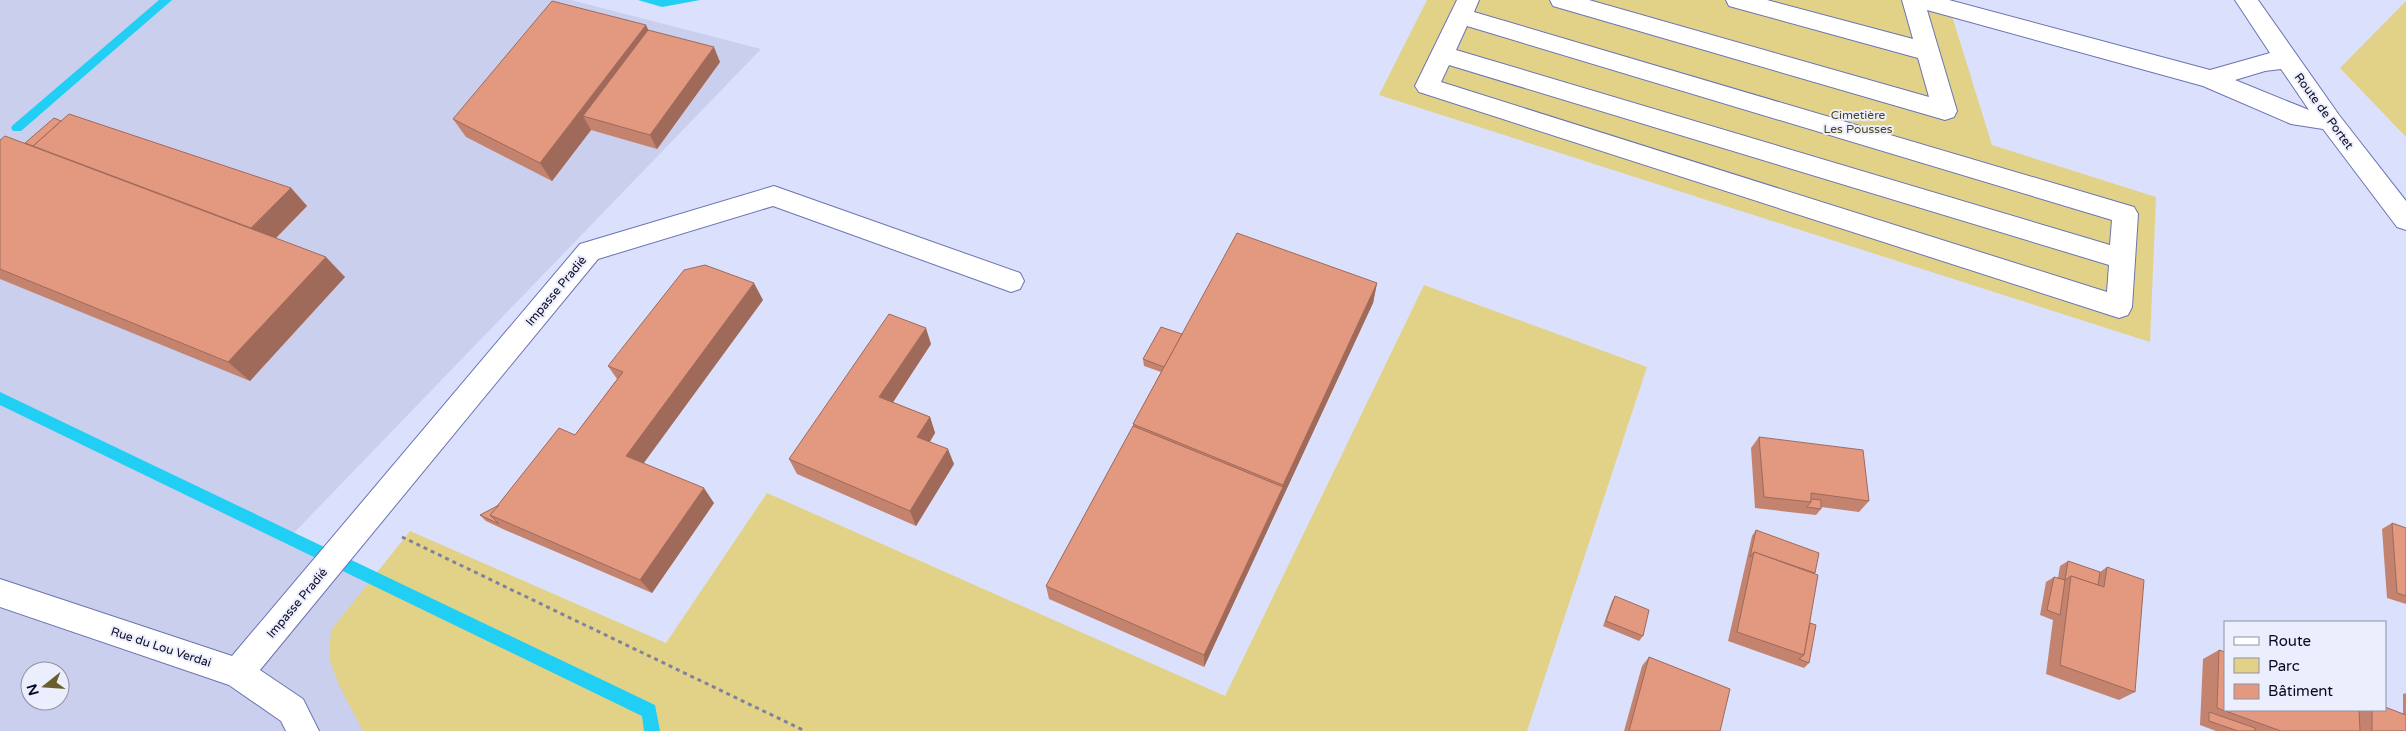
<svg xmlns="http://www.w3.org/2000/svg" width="2406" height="731" font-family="'Varela Round',sans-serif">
<rect width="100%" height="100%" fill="#dbe0fc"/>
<path fill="#cacfee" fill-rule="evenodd" d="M0,0H571L761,49L289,538L638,731H0ZM30,671H60V701H30Z"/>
<g fill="#e2d287">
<path d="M1427,0H1947L1992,145L2156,197L2150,342L1379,95Z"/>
<path d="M2406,1V137L2340,68Z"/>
<path d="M1424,285L1647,367L1527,731H363L339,685L329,658L331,630L410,531L666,643L767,493L1225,696Z"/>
</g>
<path fill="#21cef4" d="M638,0H700L662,7Z"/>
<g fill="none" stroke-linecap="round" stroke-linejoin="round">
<g fill="#21cef4" fill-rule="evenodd">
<path d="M159,0H172L21,131H13L11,128L13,125Z"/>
<path d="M0,392L655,705L660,731H644L642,716L0,405Z"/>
</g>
<g stroke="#6c73b2" stroke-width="2">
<g id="minor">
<path d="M1457,0H1479L1474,12L2134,207L2138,214L2132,307L2128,315L2119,318L1419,92L1415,86ZM1467,26L2112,220L2110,245L1456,50ZM1449,65L2109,265L2107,292L1441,82Z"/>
<path d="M1550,0H1589L1929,97L1918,58L1729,6L1726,0H1767L1913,39L1902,0H1949L2210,70L2270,53L2235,0H2258L2339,115L2406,201V230L2397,227L2323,129L2291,124L2203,86L1927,10L1957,111L1954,117L1945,120L1553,6ZM2281,69L2309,110L2235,80L2265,71Z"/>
<path d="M774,186L1020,273L1024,281L1020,289L1011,292L773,206L598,259L260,670L303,699L319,731H286L281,721L229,685L0,607V579L232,656L580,244Z"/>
</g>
</g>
<path stroke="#7f829c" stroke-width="3" stroke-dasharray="4 4" stroke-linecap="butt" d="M402,537L805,731"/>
<use href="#minor" fill="#fff" fill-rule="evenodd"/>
</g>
<g fill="#c3836e">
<path d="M646,25L648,30L720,62L657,149L591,130L552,181L466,137L453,119Z"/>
<path d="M61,121L291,188L307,206L276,238L345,277L250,381L0,279V140L25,143Z"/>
<path d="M1377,283L1373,303L1204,667L1049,599L1046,586L1133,426V424L1161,372L1144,366L1143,359L1182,334Z"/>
<path d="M763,300L643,463L714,503L652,593L505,530L486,521L480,515L499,505L575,435L617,379L608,366Z"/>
<path d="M931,344L893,402L930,417L935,433L930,442L954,464L916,526L797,474L789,459Z"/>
<path d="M1759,437L1869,501L1859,512L1821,507V509L1816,515L1755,508L1751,448Z"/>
<path d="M2392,523L2406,528V604L2387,598L2382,529Z"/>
<path d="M1756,530L1815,573L1810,623L1809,663L1804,668L1728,641L1752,536Z"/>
<path d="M2068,561L2100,572L2107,567L2135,692L2119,700L2046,674L2053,620L2040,615L2046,582L2054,577L2058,578L2060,566Z"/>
<path d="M1615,596L1643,636L1639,641L1603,626L1612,601Z"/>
<path d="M2219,650L2225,710H2385L2403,714V694L2406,693V731H2216L2200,725L2203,659Z"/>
<path d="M1649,657L1720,731H1624L1642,666Z"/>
</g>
<g fill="#9f6a5a">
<path d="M646,25L655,45L583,116L591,130L552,181L540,163Z"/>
<path d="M714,47L720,62L657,149L650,135Z"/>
<path d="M291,188L307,206L267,247L250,230Z"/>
<path d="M326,257L345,277L250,381L228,362Z"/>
<path d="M754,283L763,300L638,471L626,456Z"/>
<path d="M1377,283L1373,303L1204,667V655L1283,487V485Z"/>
<path d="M926,328L931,344L886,413L879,397Z"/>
<path d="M930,417L935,433L923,452L917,437Z"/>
<path d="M948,449L954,464L916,526L910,511Z"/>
<path d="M704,488L714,503L652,593L640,580Z"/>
</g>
<g fill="#e39880" stroke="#9f6a5a">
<path d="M552,1L646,25L540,163L453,119Z"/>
<path d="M648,30L714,47L650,135L583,116Z"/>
<path d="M69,114L291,188L251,228L33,146Z"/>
<path d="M54,118L61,121L33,146L25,143Z"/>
<path d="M5,136L326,257L228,362L0,269V140Z"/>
<path d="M1237,233L1377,283L1283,485L1133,424Z"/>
<path d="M705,265L754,283L626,456L704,488L640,580L490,515L559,428L575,435L623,372L608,366L684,270Z"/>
<path d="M889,314L926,328L879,397L930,417L917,437L948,449L910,511L789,459Z"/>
<path d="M1161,327L1182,334L1164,367L1143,359Z"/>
<path d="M1133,426L1283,487L1204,655L1046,586Z"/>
<path d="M1759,437L1863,450L1869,501L1811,493V502L1764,497Z"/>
<path d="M1811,499L1821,500V509L1807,507L1811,502Z"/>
<path d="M499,505L490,515L499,524L480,515Z"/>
<path d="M2392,523L2406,528V596L2397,593Z"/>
<path d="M1756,530L1819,553L1815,573L1754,552L1750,557Z"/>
<path d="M1754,552L1818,575L1804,655L1737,632Z"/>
<path d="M2068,561L2100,572L2098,585L2071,576L2065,580Z"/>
<path d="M2107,567L2144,580L2135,692L2060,665L2071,576L2104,587Z"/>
<path d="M2054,577L2065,580L2060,615L2047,610Z"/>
<path d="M1615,596L1649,610L1643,636L1606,621Z"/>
<path d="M1810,623L1816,625L1809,663L1799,659L1804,655Z"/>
<path d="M2219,650L2225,652V710H2359L2360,731H2281L2217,708Z"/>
<path d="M1649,657L1730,689L1720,731H1629Z"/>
<path d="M2385,707L2406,715V731H2372V710H2385Z"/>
<path d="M2209,712L2255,728V731H2238L2209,721Z"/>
</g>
<g text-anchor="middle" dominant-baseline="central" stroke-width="4" stroke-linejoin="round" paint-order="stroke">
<g font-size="12" fill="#080820" stroke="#ebeefc">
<text transform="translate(2324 111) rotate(54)">Route de Portet</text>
<text transform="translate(556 291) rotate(-50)">Impasse Pradié</text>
<text transform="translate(297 603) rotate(-50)">Impasse Pradié</text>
<text transform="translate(161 647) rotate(18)">Rue du Lou Verdai</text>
</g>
<g font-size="12" fill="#504617" stroke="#ebeefc">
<text x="1858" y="115">Cimetière<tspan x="1858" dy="14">Les Pousses</tspan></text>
</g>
</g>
<rect x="2224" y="621" width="162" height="90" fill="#ebeefc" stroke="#9092a4"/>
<rect x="2234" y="637" width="25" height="8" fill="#ffffff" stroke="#9092a4"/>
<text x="2268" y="646" font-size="15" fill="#080820">Route</text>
<rect x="2234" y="658" width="25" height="15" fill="#e2d287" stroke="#9092a4"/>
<text x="2268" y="671" font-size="15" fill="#080820">Parc</text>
<rect x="2234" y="684" width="25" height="15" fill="#e39880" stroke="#9092a4"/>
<text x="2268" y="696" font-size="15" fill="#080820">Bâtiment</text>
<g transform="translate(45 686) rotate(253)"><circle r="24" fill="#ebeefc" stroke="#9092a4"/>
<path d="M0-4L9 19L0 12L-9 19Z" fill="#6a5f2c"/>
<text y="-8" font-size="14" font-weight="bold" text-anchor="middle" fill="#080820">N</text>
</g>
</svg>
